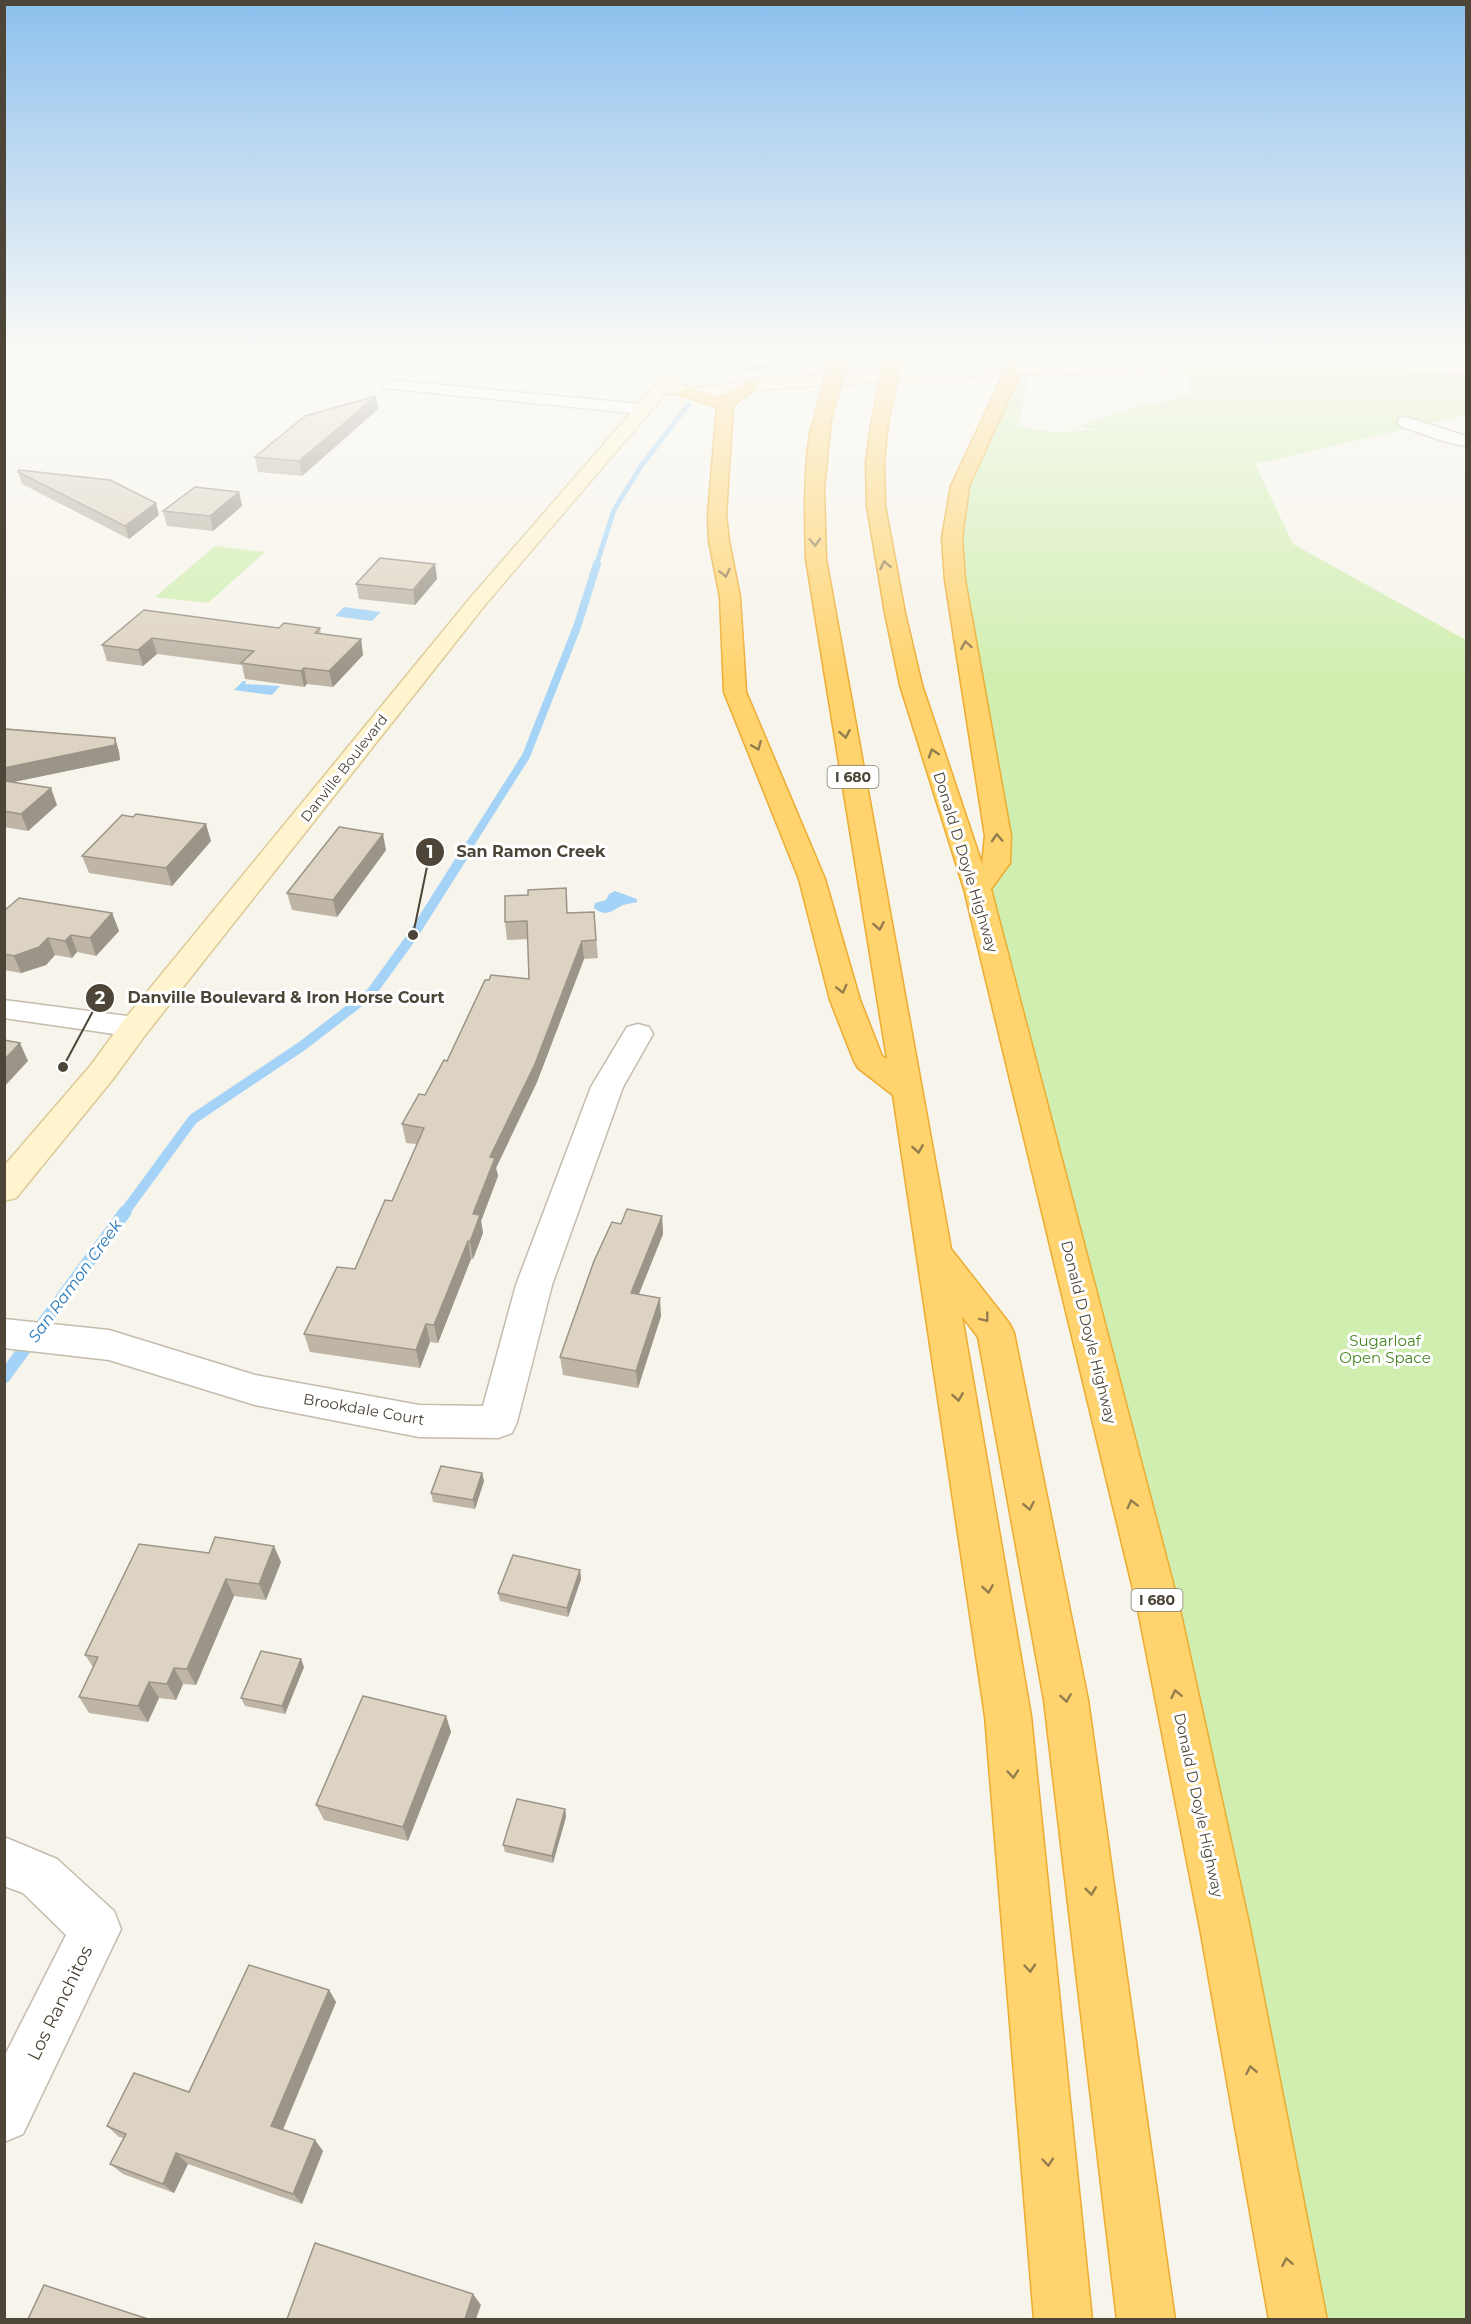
<svg xmlns="http://www.w3.org/2000/svg" width="1471" height="2324" font-family="Montserrat,sans-serif">
<rect width="100%" height="100%" fill="#f7f4eb"/>
<g fill="#d1eeb1">
<path d="M1026,351H1354L1357,355L1262,353L1108,363L1056,358Z"/>
<path d="M1224,362L1409,365L1466,370V415L1255,464L1293,544L1466,640V2319H1298L977,889L997,863L955,512L1011,369L1029,377L1018,426L1052,432L1097,430L1079,426L1146,404H1155L1191,394L1187,372L1171,365Z"/>
<path d="M215,546L265,552L208,603L155,597Z"/>
</g>
<g fill="#a4d3f7">
<path d="M344,607L381,612L372,621L335,616Z"/>
<path d="M243,681H246L245,684L280,686L272,695L234,690Z"/>
<path d="M615,891L637,899V902C633,903 625,904 621,906C611,912 605,917 594,908L595,903L606,900L609,894Z"/>
</g>
<g fill="none" stroke-linecap="round" stroke-linejoin="round">
<g stroke="#a4d3f7" stroke-width="5">
<path d="M740,372L791,357L845,351"/>
<path d="M596,566L614,510L641,466L688,405"/>
</g>
<path stroke="#a4d3f7" stroke-width="8" d="M469,846L526,756L577,627L597,564"/>
<path stroke="#a4d3f7" stroke-width="10" d="M124,1213L193,1119L302,1046L371,993L413,935L470,845"/>
<path stroke="#a4d3f7" stroke-width="13" d="M4,1377L125,1212"/>
<g stroke="#c4bcac" stroke-width="3">
<g id="street">
<path d="M1129,351H1146L1162,366L1154,371L1149,369Z"/>
<path d="M1403,351H1419L1420,359L1414,368H1404L1401,365L1404,359Z"/>
<path d="M390,380L641,404L649,409L641,414L384,388L382,385Z"/>
<path d="M1406,417L1466,436V446L1446,442L1400,426L1398,422L1400,418Z"/>
<path d="M4,1000L135,1017L146,1020L150,1027L146,1034L135,1037L4,1018Z"/>
<path d="M638,1024L649,1027L653,1034L623,1087L552,1285L517,1422L512,1433L498,1438L419,1437L255,1405L109,1360L4,1348V1319L109,1330L255,1375L419,1405L483,1406L516,1285L591,1087L627,1027Z"/>
<path d="M4,1837L57,1859L114,1911L121,1929L23,2134L4,2142V2057L66,1935L23,1893L4,1886Z"/>
</g>
</g>
<g stroke="#dbca97" stroke-width="3">
<g id="secondary">
<path d="M4,351H19L16,354L4,358Z"/>
<path d="M679,351H695L672,384C699,389 720,387 746,380L1011,364L1058,365L1304,355L1466,365V375L1304,365L1058,375L1011,374L748,390L714,397L666,393L485,605L146,1034L113,1079L16,1198L4,1201V1166L91,1065L124,1020L471,597L656,384Z"/>
</g>
</g>
<g stroke="#ecac30" stroke-width="3">
<g id="highway">
<path d="M1011,364L1019,369L1018,378L969,486L962,538L965,580L1011,836L1010,863L991,889L1180,1610L1250,1928L1327,2320H1269L1200,1928L1138,1610L964,889L900,685L885,613L867,506L866,462L872,420L880,415L888,420L884,462L885,506L905,613L922,685L982,864L985,836L945,580L942,538L951,486L1002,378L1003,369Z"/>
<path d="M751,380L757,382L759,385L757,388L733,405L726,515L729,541L740,597L746,692L825,879L860,1000L882,1056L887,1059L806,559C805,530 802,437 817,414H829L831,418L824,488L826,559L951,1249L1009,1323L1014,1333L1088,1700L1175,2320H1117L1044,1700L978,1337L962,1316L1031,1716L1092,2320H1034L985,1716L893,1095L858,1068L854,1061L830,1000L799,879L724,692L720,597L709,541L708,515L717,407L681,395L679,392L687,387L722,398L731,390Z"/>
</g>
</g>
<use href="#street" fill="#fff" fill-rule="evenodd"/>
<use href="#secondary" fill="#fff4cd" fill-rule="evenodd"/>
<use href="#highway" fill="#ffd36e" fill-rule="evenodd"/>
<g stroke="#ecac30" stroke-width="19" stroke-linecap="butt">
<g id="highway-bridge">
<path d="M823,418L841,351"/>
<path d="M880,420L895,351"/>
</g>
</g>
<use href="#highway-bridge" stroke="#ffd36e" stroke-width="17"/>
</g>
<g fill="#beb5a7">
<path d="M376,396L378,409L302,476L258,472L255,457Z"/>
<path d="M18,472L159,515L129,539L22,484Z"/>
<path d="M239,492L242,506L213,531L167,526L163,511Z"/>
<path d="M435,564L437,579L415,605L359,599L356,584Z"/>
<path d="M144,610L279,628H320L321,634L361,639L363,655L333,687L307,684L304,687L245,679L242,665L157,654L143,666L107,661L102,645Z"/>
<path d="M4,728L115,738L119,752L120,760L13,782L57,805L28,831L4,827Z"/>
<path d="M211,841L172,886L89,873L82,856Z"/>
<path d="M386,850L337,917L292,910L287,893Z"/>
<path d="M4,911L112,913L119,931L96,956L77,952L72,958L55,955L46,965L21,973L4,970Z"/>
<path d="M594,912L598,958L584,959L537,1082L496,1168L498,1176L481,1221L483,1233L473,1259H471L438,1343L430,1342L420,1368L310,1352L304,1334L355,1269L392,1201L417,1144L406,1143L402,1124L425,1095L447,1061L529,979L528,939L507,940L505,922L568,913Z"/>
<path d="M662,1216L663,1234L639,1294L661,1316L638,1388L563,1375L560,1357L621,1224Z"/>
<path d="M482,1473L484,1481L475,1509L433,1502L431,1493Z"/>
<path d="M139,1544L281,1562L266,1600L234,1596L196,1685L183,1684L176,1700L159,1698L148,1722L89,1713L79,1697L93,1667L85,1655Z"/>
<path d="M580,1570L581,1579L568,1617L500,1601L498,1593Z"/>
<path d="M304,1667L285,1714L245,1706L241,1698Z"/>
<path d="M446,1716L451,1732L408,1841L324,1820L316,1805Z"/>
<path d="M565,1809L566,1817L553,1863L505,1852L503,1845Z"/>
<path d="M329,1990L336,2002L283,2130L323,2151L302,2204L188,2164L174,2193L123,2174L110,2164L123,2138L119,2137L107,2126L189,2092Z"/>
</g>
<g fill="#9b9488">
<path d="M376,396L378,409L302,476L299,461Z"/>
<path d="M239,492L242,506L213,531L210,516Z"/>
<path d="M156,503L159,515L129,539L125,526Z"/>
<path d="M435,564L437,579L415,605L413,590Z"/>
<path d="M152,638L157,654L143,666L138,650Z"/>
<path d="M361,639L363,655L333,687L329,671Z"/>
<path d="M304,668L307,684L304,687L301,671Z"/>
<path d="M115,738L119,752L120,760L4,784V768Z"/>
<path d="M51,788L57,805L28,831L21,814Z"/>
<path d="M206,824L211,841L172,886L166,868Z"/>
<path d="M383,834L386,850L337,917L333,900Z"/>
<path d="M112,913L119,931L96,956L90,938Z"/>
<path d="M71,935L77,952L72,958L65,941Z"/>
<path d="M48,938L55,955L46,965L21,973L14,956Z"/>
<path d="M582,941L584,959L537,1082L496,1168L498,1176L481,1221L483,1233L473,1259L470,1242L473,1214L490,1157Z"/>
<path d="M20,1043L28,1061L4,1087V1060Z"/>
<path d="M662,1216L663,1234L632,1311L631,1293Z"/>
<path d="M468,1241L471,1259L438,1343L434,1325Z"/>
<path d="M660,1298L661,1316L638,1388L636,1371Z"/>
<path d="M426,1324L430,1342L420,1368L416,1350Z"/>
<path d="M482,1473L484,1481L475,1509L473,1500Z"/>
<path d="M274,1546L281,1562L266,1600L259,1584Z"/>
<path d="M580,1570L581,1579L568,1617L567,1608Z"/>
<path d="M226,1579L234,1596L196,1685L187,1669Z"/>
<path d="M301,1659L304,1667L285,1714L282,1706Z"/>
<path d="M174,1668L183,1684L176,1700L167,1684Z"/>
<path d="M149,1682L159,1698L148,1722L138,1706Z"/>
<path d="M446,1716L451,1732L408,1841L403,1827Z"/>
<path d="M565,1809L566,1817L553,1863L552,1856Z"/>
<path d="M329,1990L336,2002L280,2136L271,2126Z"/>
<path d="M315,2140L323,2151L302,2204L293,2194Z"/>
<path d="M176,2153L188,2164L174,2193L163,2184Z"/>
<path d="M473,2294L481,2305L476,2319H465Z"/>
</g>
<g fill="#ddd3c2" stroke="#9b9488" stroke-width="1.5">
<path d="M376,396L299,461L255,457L305,416Z"/>
<path d="M19,470L110,480L156,503L125,526L18,472Z"/>
<path d="M195,487L239,492L210,516L163,511Z"/>
<path d="M380,558L435,564L413,590L356,584Z"/>
<path d="M144,610L279,628L284,623L320,628L315,633L361,639L329,671L304,668L301,671L241,663L254,651L152,638L138,650L102,645Z"/>
<path d="M4,729L115,738V745L4,768Z"/>
<path d="M5,781L51,788L21,814L4,811Z"/>
<path d="M136,814L206,824L166,868L82,856L122,815L133,817Z"/>
<path d="M339,827L383,834L333,900L287,893Z"/>
<path d="M566,888L567,913L594,912L596,940L582,941L535,1064L490,1157L495,1158L473,1214L480,1215L470,1242L468,1241L434,1325L426,1324L416,1350L304,1334L337,1267L355,1269L385,1200L392,1201L424,1128L402,1124L419,1094L425,1095L444,1060L447,1061L485,980H489L491,975L529,979L527,921L505,922V896L528,895V890Z"/>
<path d="M19,898L112,913L90,938L71,935L65,941L48,938L39,947L14,956L4,954V911Z"/>
<path d="M4,1040L20,1043L4,1060Z"/>
<path d="M627,1209L662,1216L631,1293L660,1298L636,1371L560,1357L594,1261L612,1222L621,1224Z"/>
<path d="M441,1466L482,1473L473,1500L431,1493Z"/>
<path d="M215,1537L274,1546L259,1584L226,1579L187,1669L174,1668L167,1684L149,1682L138,1706L79,1697L98,1657L85,1655L139,1544L209,1553Z"/>
<path d="M513,1555L580,1570L567,1608L498,1593Z"/>
<path d="M261,1651L301,1659L282,1706L241,1698Z"/>
<path d="M363,1696L446,1716L403,1827L316,1805Z"/>
<path d="M517,1799L565,1809L552,1856L503,1845Z"/>
<path d="M249,1965L329,1990L271,2126L315,2140L293,2194L176,2153L163,2184L110,2164L126,2134L107,2126L134,2073L189,2092Z"/>
<path d="M315,2243L473,2294L465,2319H287Z"/>
<path d="M44,2285L148,2319H28Z"/>
</g>
<defs><path id="oneway-chevron" d="M-2-3.5L2.5 0L-2 3.5" fill="none" stroke-width="1.6" stroke-linecap="round" stroke-linejoin="round" transform="scale(1.5)"/></defs>
<g stroke="#947e4e">
<use href="#oneway-chevron" transform="translate(815 542) rotate(87)"/>
<use href="#oneway-chevron" transform="translate(885 565) rotate(-101)"/>
<use href="#oneway-chevron" transform="translate(725 573) rotate(78)"/>
<use href="#oneway-chevron" transform="translate(966 645) rotate(-100)"/>
<use href="#oneway-chevron" transform="translate(845 734) rotate(80)"/>
<use href="#oneway-chevron" transform="translate(757 746) rotate(68)"/>
<use href="#oneway-chevron" transform="translate(933 753) rotate(-108)"/>
<use href="#oneway-chevron" transform="translate(997 838) rotate(-93)"/>
<use href="#oneway-chevron" transform="translate(879 926) rotate(80)"/>
<use href="#oneway-chevron" transform="translate(842 989) rotate(76)"/>
<use href="#oneway-chevron" transform="translate(918 1149) rotate(81)"/>
<use href="#oneway-chevron" transform="translate(985 1318) rotate(52)"/>
<use href="#oneway-chevron" transform="translate(958 1397) rotate(81)"/>
<use href="#oneway-chevron" transform="translate(1132 1504) rotate(-104)"/>
<use href="#oneway-chevron" transform="translate(1029 1506) rotate(79)"/>
<use href="#oneway-chevron" transform="translate(988 1589) rotate(81)"/>
<use href="#oneway-chevron" transform="translate(1176 1694) rotate(-102)"/>
<use href="#oneway-chevron" transform="translate(1066 1698) rotate(81)"/>
<use href="#oneway-chevron" transform="translate(1013 1774) rotate(85)"/>
<use href="#oneway-chevron" transform="translate(1091 1891) rotate(83)"/>
<use href="#oneway-chevron" transform="translate(1030 1968) rotate(85)"/>
<use href="#oneway-chevron" transform="translate(1251 2070) rotate(-101)"/>
<use href="#oneway-chevron" transform="translate(1048 2162) rotate(85)"/>
<use href="#oneway-chevron" transform="translate(1287 2262) rotate(-101)"/>
</g>
<linearGradient id="sky" x2="0" y2="1"><stop stop-color="#8dc0ee"/><stop offset="0.52" stop-color="#fbfaf6"/><stop offset="1" stop-color="#fbfaf6" stop-opacity="0"/></linearGradient>
<rect width="1471" height="676" fill="url(#sky)"/>
<g text-anchor="middle" dominant-baseline="central" stroke-width="6" stroke-linejoin="round" paint-order="stroke">
<g font-size="14" fill="#4c4538" stroke="#fff">
<text transform="translate(344 768) rotate(-52)">Danville Boulevard</text>
</g>
<g fill="#fff" stroke="#827d74" stroke-width="1.5">
<rect x="827.5" y="766" width="51" height="22" rx="4.5"/>
<rect x="1131.5" y="1589" width="51" height="22" rx="4.5"/>
</g>
<g font-size="14" font-weight="bold" fill="#4c4538">
<text x="853" y="777">I 680</text>
<text x="1157" y="1600">I 680</text>
</g>
<g font-size="15" fill="#4c4538" stroke="#fff">
<text transform="translate(966 862) rotate(73)">Donald D Doyle Highway</text>
<text transform="translate(1089 1332) rotate(76)">Donald D Doyle Highway</text>
<text transform="translate(364 1409) rotate(10)">Brookdale Court</text>
<text transform="translate(1199 1805) rotate(78)">Donald D Doyle Highway</text>
</g>
<g font-size="15" fill="#468524" stroke="#fff">
<text x="1385" y="1340">Sugarloaf<tspan x="1385" dy="17">Open Space</tspan></text>
</g>
<g font-size="16" font-style="italic" fill="#2477bb" stroke="#fff">
<text transform="translate(75 1281) rotate(-54)">San Ramon Creek</text>
</g>
<g font-size="18" fill="#4c4538" stroke="#fff">
<text transform="translate(60 2003) rotate(-64)">Los Ranchitos</text>
</g>
</g>
<path fill="none" stroke="#4c4538" stroke-width="2" d="M413 935L430 852M63 1067L100 998"/>
<g fill="#4c4538" stroke="#fff" stroke-width="2">
<circle cx="413" cy="935" r="6"/>
<circle cx="63" cy="1067" r="6"/>
<circle cx="430" cy="852" r="15"/>
<circle cx="100" cy="998" r="15"/>
</g>
<g font-size="18" text-anchor="middle" font-weight="bold" fill="#fff">
<text x="430" y="858">1</text>
<text x="100" y="1004">2</text>
</g>
<g font-size="16" text-anchor="middle" font-weight="bold" fill="#4c4538" stroke="#fff" stroke-width="6" stroke-linejoin="round" paint-order="stroke">
<text x="531" y="857">San Ramon Creek</text>
<text x="286" y="1003">Danville Boulevard &amp; Iron Horse Court</text>
</g>
<rect width="1471" height="2324" fill="none" stroke="#4c4538" stroke-width="12"/>
</svg>
